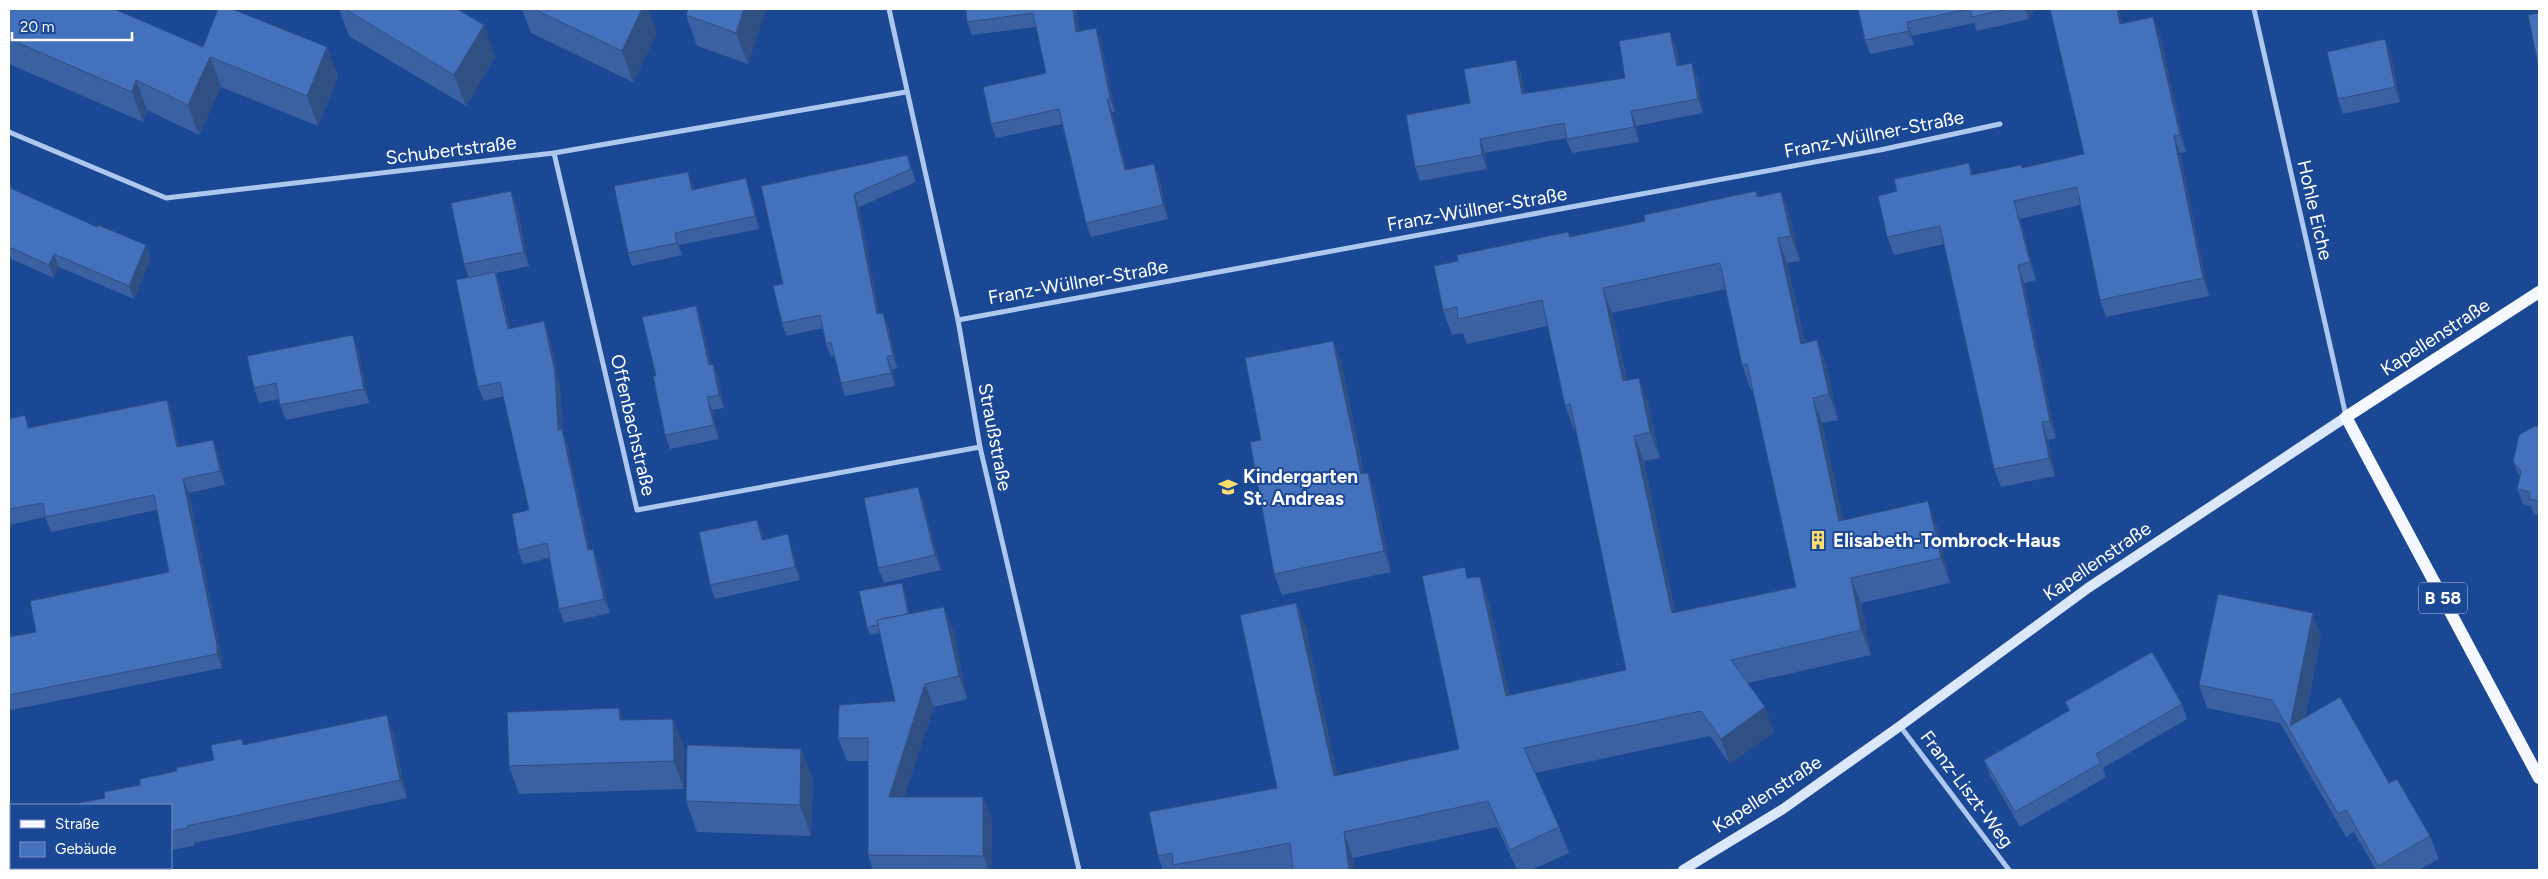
<svg xmlns="http://www.w3.org/2000/svg" width="2548" height="879" font-family="Figtree,sans-serif">
<rect width="100%" height="100%" fill="#1b4894"/>
<g fill="none" stroke-linecap="round" stroke-linejoin="round">
<g stroke="#adc7ef" stroke-width="5">
<path d="M889,9L958,320L980,447L1079,870"/>
<path d="M2254,9L2346,416"/>
<path d="M9,132L166,198L554,153L906,92"/>
<path d="M554,153L637,510L980,447"/>
<path d="M958,320L1880,150L2000,124"/>
<path d="M1900,726L2009,870"/>
</g>
<path stroke="#dbe7fb" stroke-width="10" d="M1683,870L1783,809L1900,726L2088,588L2346,417"/>
<path stroke="#f5f9ff" stroke-width="12" d="M2539,292L2346,417L2539,778"/>
</g>
<g fill="#3a61a1" fill-rule="evenodd">
<path d="M9,9L203,47H327L338,77L318,126L221,87L199,135L147,110L143,122L9,64Z"/>
<path d="M339,9H457L495,57L466,106L349,36Z"/>
<path d="M522,9H648L657,33L633,82L531,33Z"/>
<path d="M766,9L748,64L697,46L686,15Z"/>
<path d="M966,9H1076L1079,31L1096,28L1101,42L1115,112H1112L1126,170L1154,164L1159,178L1168,219L1091,237L1086,223L1062,124L996,138L991,124L1046,73L1036,27L972,35L967,22Z"/>
<path d="M1858,9H2035L2029,19L1977,31L1974,23L1912,36L1914,45L1870,54L1865,40Z"/>
<path d="M2123,24L2160,35L2186,152L2180,153L2209,296L2106,317L2100,300L2080,205L2020,219L2036,280L2024,283L2056,438L2048,440L2055,476L2001,487L1994,469L1944,244L1894,255L1887,237L1897,191L1969,163L1973,175L2023,168L2084,154Z"/>
<path d="M1670,32L1676,47L1679,65L1697,77L1703,113L1636,126L1639,142L1572,153L1566,138L1485,153L1487,169L1420,181L1415,167L1470,103L1516,60L1521,74L1525,93L1625,78Z"/>
<path d="M2391,54L2400,102L2343,114L2338,99Z"/>
<path d="M907,155L916,182L859,207L879,313L888,326L897,368L892,370L895,386L845,396L841,383L834,356L831,357L826,344L823,328L786,336L782,323L783,284L761,186Z"/>
<path d="M9,184L13,189L151,258L134,299L59,267L54,278L9,258Z"/>
<path d="M693,184L694,189L750,191L759,229L679,245L682,255L632,266L628,253Z"/>
<path d="M511,191L517,206L529,266L496,273L500,286L510,329L549,335L560,386L563,433L567,443L590,550L598,563L610,613L564,623L559,609L549,558L523,564L518,550L529,510L504,396L484,401L478,387L469,278L464,264Z"/>
<path d="M1756,191L1758,197L1781,192L1790,217L1800,261L1787,263L1805,343L1817,340L1826,365L1838,420L1822,423L1843,520L1937,526L1950,583L1861,603L1871,655L1748,683L1774,732L1730,764L1710,736L1535,773L1559,827L1569,853L1531,870H1517L1497,827L1353,858L1290,870H1163L1158,856L1277,788L1296,603L1306,628L1337,776L1459,749L1469,578L1489,602L1509,695L1626,670L1576,430H1574L1565,405L1548,326L1467,344L1463,333L1452,335L1443,310L1458,261L1568,232L1570,237L1645,221ZM1726,289L1742,365L1751,390H1753L1796,587L1675,613L1644,461L1660,458L1648,403L1639,378L1627,380L1612,313Z"/>
<path d="M701,319L711,364H713L718,377L724,408L712,410L719,439L670,449L665,435L656,376Z"/>
<path d="M1333,341L1341,361L1364,474L1368,473L1375,493L1391,572L1282,595L1274,574L1261,440Z"/>
<path d="M358,350L369,403L286,420L280,405L279,399L259,403L254,388Z"/>
<path d="M167,400L172,414L179,447L218,454L225,485L189,493L222,659V668L11,710L9,704V637L36,632L169,572L157,510L51,532L45,517L9,525V419L25,415L29,428Z"/>
<path d="M2539,427V515L2534,514L2531,506L2523,504L2517,489L2520,478L2513,462Z"/>
<path d="M918,487L923,501L941,570L884,583L878,568Z"/>
<path d="M757,520L763,540L792,548L800,580L715,599L710,585Z"/>
<path d="M905,590L909,614L953,630L967,699L934,707L904,797H983L992,820L991,870H873L868,855V761H847L838,738L895,701L880,633L870,635L867,627Z"/>
<path d="M2321,636L2305,718L2389,783L2430,836L2439,859L2419,870H2376L2354,832L2346,837L2280,723L2207,708L2199,685Z"/>
<path d="M2065,702L2182,704L2187,719L2103,768L2106,777L2020,827L1990,775L1984,760L2069,711Z"/>
<path d="M623,720L684,747V789L519,794L509,766Z"/>
<path d="M393,733L407,798L194,843V846L171,850V805L105,798L177,771L214,760L242,739L244,745Z"/>
<path d="M801,749L813,780L811,836L697,832L686,801Z"/>
<path d="M11,868H122L123,870H9Z"/>
</g>
<g fill="#304f83">
<path d="M642,9H648L657,33L633,82L622,51Z"/>
<path d="M744,9H766L748,64L736,33Z"/>
<path d="M1073,9H1076L1081,46L1076,32Z"/>
<path d="M2025,9H2035L2029,19Z"/>
<path d="M2117,9H2119L2127,42L2120,24Z"/>
<path d="M2153,17L2160,35L2186,152L2180,135Z"/>
<path d="M1907,22L1912,36L1914,45L1909,31Z"/>
<path d="M484,25L495,57L466,106L454,75Z"/>
<path d="M1096,28L1101,42L1115,112L1110,98Z"/>
<path d="M1670,32L1676,47L1682,80L1677,66Z"/>
<path d="M2385,39L2391,54L2400,102L2395,87Z"/>
<path d="M327,47L338,77L318,126L307,96Z"/>
<path d="M210,57L221,87L199,135L188,105Z"/>
<path d="M1516,60L1521,74L1528,108L1522,94Z"/>
<path d="M1692,63L1697,77L1703,113L1698,99Z"/>
<path d="M136,80L147,110L143,122L132,92Z"/>
<path d="M1107,99L1112,112L1130,184L1125,170Z"/>
<path d="M1631,111L1636,126L1639,142L1634,127Z"/>
<path d="M2174,136L2180,153L2209,296L2203,278Z"/>
<path d="M1480,139L1485,153L1487,169L1482,155Z"/>
<path d="M1154,164L1159,178L1168,219L1163,205Z"/>
<path d="M688,172L693,184L696,202L692,190Z"/>
<path d="M746,178L750,191L759,229L755,216Z"/>
<path d="M511,191L517,206L529,266L524,252Z"/>
<path d="M1781,192L1790,217L1800,261L1791,236Z"/>
<path d="M854,194L859,207L882,327L877,314Z"/>
<path d="M2014,201L2020,219L2036,280L2030,262Z"/>
<path d="M675,233L679,245L682,255L677,243Z"/>
<path d="M1778,238L1787,263L1810,369L1801,344Z"/>
<path d="M146,245L151,258L134,299L129,286Z"/>
<path d="M54,254L59,267L54,278L49,265Z"/>
<path d="M2018,265L2024,283L2056,438L2050,421Z"/>
<path d="M495,272L500,286L513,343L508,329Z"/>
<path d="M1603,288L1612,313L1632,406L1623,381Z"/>
<path d="M696,306L701,319L714,378L709,365Z"/>
<path d="M883,313L888,326L897,368L893,355Z"/>
<path d="M544,321L549,335L560,386L563,433L567,443L593,564L588,550L558,430Z"/>
<path d="M353,335L358,350L369,403L364,389Z"/>
<path d="M1817,340L1826,365L1838,420L1829,394Z"/>
<path d="M1333,341L1341,361L1368,495L1361,474Z"/>
<path d="M887,357L892,370L895,386L891,373Z"/>
<path d="M713,364L718,377L724,408L719,395Z"/>
<path d="M1639,378L1648,403L1660,458L1650,432Z"/>
<path d="M707,397L712,410L719,439L714,425Z"/>
<path d="M1813,398L1822,423L1849,546L1839,521Z"/>
<path d="M167,400L172,414L182,461L177,447Z"/>
<path d="M2042,422L2048,440L2055,476L2049,458Z"/>
<path d="M1634,436L1644,461L1681,639L1672,613Z"/>
<path d="M213,440L218,454L225,485L220,471Z"/>
<path d="M1368,473L1375,493L1391,572L1384,551Z"/>
<path d="M183,479L189,493L222,659V668L217,654Z"/>
<path d="M918,487L923,501L941,570L935,555Z"/>
<path d="M1928,501L1937,526L1950,583L1941,558Z"/>
<path d="M757,520L762,533L767,554L762,540Z"/>
<path d="M788,534L792,548L800,580L795,567Z"/>
<path d="M593,549L598,563L610,613L604,599Z"/>
<path d="M1480,577L1489,602L1515,721L1506,696Z"/>
<path d="M1851,578L1861,603L1871,655L1861,630Z"/>
<path d="M902,583L905,590L912,626L909,619Z"/>
<path d="M1296,603L1306,628L1343,802L1334,776Z"/>
<path d="M944,607L953,630L967,699L959,676Z"/>
<path d="M2313,613L2321,636L2299,746L2290,726Z"/>
<path d="M925,684L934,707L897,820L889,797Z"/>
<path d="M1765,707L1774,732L1730,764L1721,739Z"/>
<path d="M619,708L629,737L620,720Z"/>
<path d="M387,715L393,733L407,798L400,780Z"/>
<path d="M673,719L684,747V789L674,761Z"/>
<path d="M801,749L813,780L811,836L800,805Z"/>
<path d="M983,797L992,820L991,870H988L983,856Z"/>
<path d="M1344,832L1353,858L1355,870H1349Z"/>
</g>
<g fill="#4471bb" stroke="#304f83" fill-rule="evenodd">
<path d="M9,9H114L203,47L218,9H232L327,47L307,96L210,57L188,105L136,80L132,92L9,39Z"/>
<path d="M345,9H457L484,25L454,75Z"/>
<path d="M534,9H642L622,51Z"/>
<path d="M688,9H744L736,33L686,15Z"/>
<path d="M966,9H1073L1076,32L1096,28L1110,98L1107,99L1125,170L1154,164L1163,205L1086,223L1059,109L991,124L983,87L1046,73L1033,13L967,22Z"/>
<path d="M1858,9H1969L1907,22L1909,31L1865,40Z"/>
<path d="M1970,9H2008L1972,17Z"/>
<path d="M2050,9H2117L2120,24L2153,17L2180,135L2174,136L2203,278L2100,300L2077,187L2014,201L2030,262L2018,265L2050,421L2042,422L2049,458L1994,469L1940,226L1887,237L1878,196L1897,191L1894,179L1969,163L1971,175L2021,165L2022,168L2084,154Z"/>
<path d="M2539,13V69L2528,15Z"/>
<path d="M1670,32L1677,66L1692,63L1698,99L1631,111L1634,127L1567,139L1564,123L1480,139L1482,155L1415,167L1406,115L1470,103L1464,69L1516,60L1522,94L1625,78L1619,41Z"/>
<path d="M2385,39L2395,87L2338,99L2327,52Z"/>
<path d="M907,155L911,169L854,194L877,314L883,313L893,355L887,357L891,373L841,383L831,342L826,344L820,315L782,323L773,286L783,284L761,186Z"/>
<path d="M688,172L692,190L746,178L755,216L675,233L677,243L628,253L614,186Z"/>
<path d="M9,184L11,185L10,188L97,227L98,225L146,245L129,286L54,254L49,265L9,247Z"/>
<path d="M511,191L524,252L464,264L451,203Z"/>
<path d="M1756,191L1757,197L1781,192L1791,236L1778,238L1801,344L1817,340L1829,394L1813,398L1839,521L1928,501L1941,558L1851,578L1861,630L1731,660L1765,707L1721,739L1701,711L1524,748L1559,827L1510,850L1488,801L1344,832L1349,870H1293L1290,843L1173,865L1172,853L1158,856L1149,812L1277,788L1240,615L1296,603L1334,776L1459,749L1422,576L1465,567L1467,578L1480,577L1506,696L1626,670L1577,435L1570,404L1565,405L1542,300L1458,319L1457,307L1443,310L1434,266L1458,261L1457,255L1568,232L1570,237L1645,221L1644,215ZM1720,263L1742,365L1747,364L1796,587L1672,613L1634,436L1650,432L1639,378L1623,381L1603,288Z"/>
<path d="M495,272L508,329L544,321L555,372L558,430L562,429L588,550L593,549L604,599L559,609L547,543L518,550L512,514L529,510L500,382L478,387L456,280Z"/>
<path d="M696,306L709,365L713,364L719,395L707,397L714,425L665,435L653,376H656L642,317Z"/>
<path d="M353,335L364,389L280,405L276,383L254,388L247,356Z"/>
<path d="M1333,341L1361,474L1368,473L1384,551L1274,574L1250,442L1261,440L1245,358Z"/>
<path d="M167,400L177,447L213,440L220,471L183,479L217,645V654L9,695V637L36,632L30,601L169,572L154,495L45,517L43,503L9,509V419L25,415L28,428Z"/>
<path d="M2535,426L2539,427V501L2529,499L2530,492L2517,489L2521,471L2513,462L2519,435Z"/>
<path d="M918,487L935,555L878,568L864,498Z"/>
<path d="M757,520L762,540L788,534L795,567L710,585L699,532Z"/>
<path d="M902,583L908,614L877,620L878,625L867,627L859,591Z"/>
<path d="M2218,594L2313,613L2290,726L2340,697L2389,783L2397,779L2430,836L2378,866L2346,810L2338,814L2272,700L2199,685Z"/>
<path d="M944,607L959,676L925,684L889,797H983V856L868,855V738H838L839,705L895,701L877,620Z"/>
<path d="M2152,652L2182,704L2096,754L2101,763L2015,812L1984,760L2070,710L2065,702Z"/>
<path d="M619,708L620,720L673,719L674,761L509,766L507,712Z"/>
<path d="M387,715L400,780L187,826L188,828L171,831V805H68L105,798L104,792L140,785V779L177,771L176,768L214,760L211,745L242,739L243,745Z"/>
<path d="M687,745L801,749L800,805L686,801Z"/>
<path d="M11,821V868H78L65,870H9V822Z"/>
</g>
<defs>
<g id="school-bare" transform="scale(1.5)"><path d="M0-5L7-2L0 1L-7-2ZM-4 1L0 2.5L4 1V4Q0 6-4 4Z" fill="#ffde6b" stroke="#1b4894" stroke-width="2.5" paint-order="stroke"/></g>
<g id="building-bare" transform="scale(1.5)"><path d="M-4-6H4V6H1V3H-1V6H-4ZM-2.5-4.3h1.7v1.8h-1.7ZM.8-4.3h1.7v1.8H.8ZM-2.5-1h1.7V.8h-1.7ZM.8-1h1.7V.8H.8Z" fill="#ffde6b" stroke="#1b4894" stroke-width="2.5" paint-order="stroke"/></g>
</defs>
<g fill-rule="evenodd">
<use href="#school-bare" x="1228" y="487"/>
<use href="#building-bare" x="1818" y="540"/>
</g>
<g text-anchor="middle" dominant-baseline="central" stroke-width="4" stroke-linejoin="round" paint-order="stroke">
<rect fill="#1b4894" stroke="#bbc8df" stroke-width="1" x="2419" y="582.5" width="48" height="31" rx="4"/>
<g font-size="18" font-weight="bold" fill="#fff">
<text x="2443" y="598">B 58</text>
</g>
<g font-size="19" fill="#fff" stroke="#1b4894">
<text transform="translate(1874 134) rotate(-11)">Franz-Wüllner-Straße</text>
<text transform="translate(451 150) rotate(-7)">Schubertstraße</text>
<text transform="translate(1477 209) rotate(-10)">Franz-Wüllner-Straße</text>
<text transform="translate(2315 210) rotate(77)">Hohle Eiche</text>
<text transform="translate(1078 282) rotate(-10)">Franz-Wüllner-Straße</text>
<text transform="translate(2435 337) rotate(-33)">Kapellenstraße</text>
<text transform="translate(633 425) rotate(77)">Offenbachstraße</text>
<text transform="translate(995 437) rotate(79)">Straußstraße</text>
<text transform="translate(2097 561) rotate(-34)">Kapellenstraße</text>
<text transform="translate(1967 789) rotate(53)">Franz-Liszt-Weg</text>
<text transform="translate(1767 794) rotate(-33)">Kapellenstraße</text>
</g>
<g font-size="19" font-weight="bold" fill="#fff" stroke="#1b4894" text-anchor="start">
<text x="1243" y="476">Kindergarten<tspan x="1243" dy="22">St. Andreas</tspan></text>
<text x="1833" y="540">Elisabeth-Tombrock-Haus</text>
</g>
</g>
<rect width="2548" height="879" fill="none" stroke="#ffffff" stroke-width="20"/>
<rect x="10" y="804" width="162" height="65" fill="#1b4894" stroke="#7691bf"/>
<rect x="20" y="820" width="25" height="8" fill="#f5f9ff" stroke="#7691bf"/>
<text x="55" y="829" font-size="15" fill="#ffffff">Straße</text>
<rect x="20" y="842" width="25" height="15" fill="#4471bb" stroke="#7691bf"/>
<text x="55" y="854" font-size="15" fill="#ffffff">Gebäude</text>
<path d="M12 32v8h120v-8" fill="none" stroke="#ffffff" stroke-width="2.5"/>
<text x="20" y="32" font-size="15" fill="#ffffff" stroke="#1b4894" stroke-width="4" paint-order="stroke">20 m</text>
</svg>
